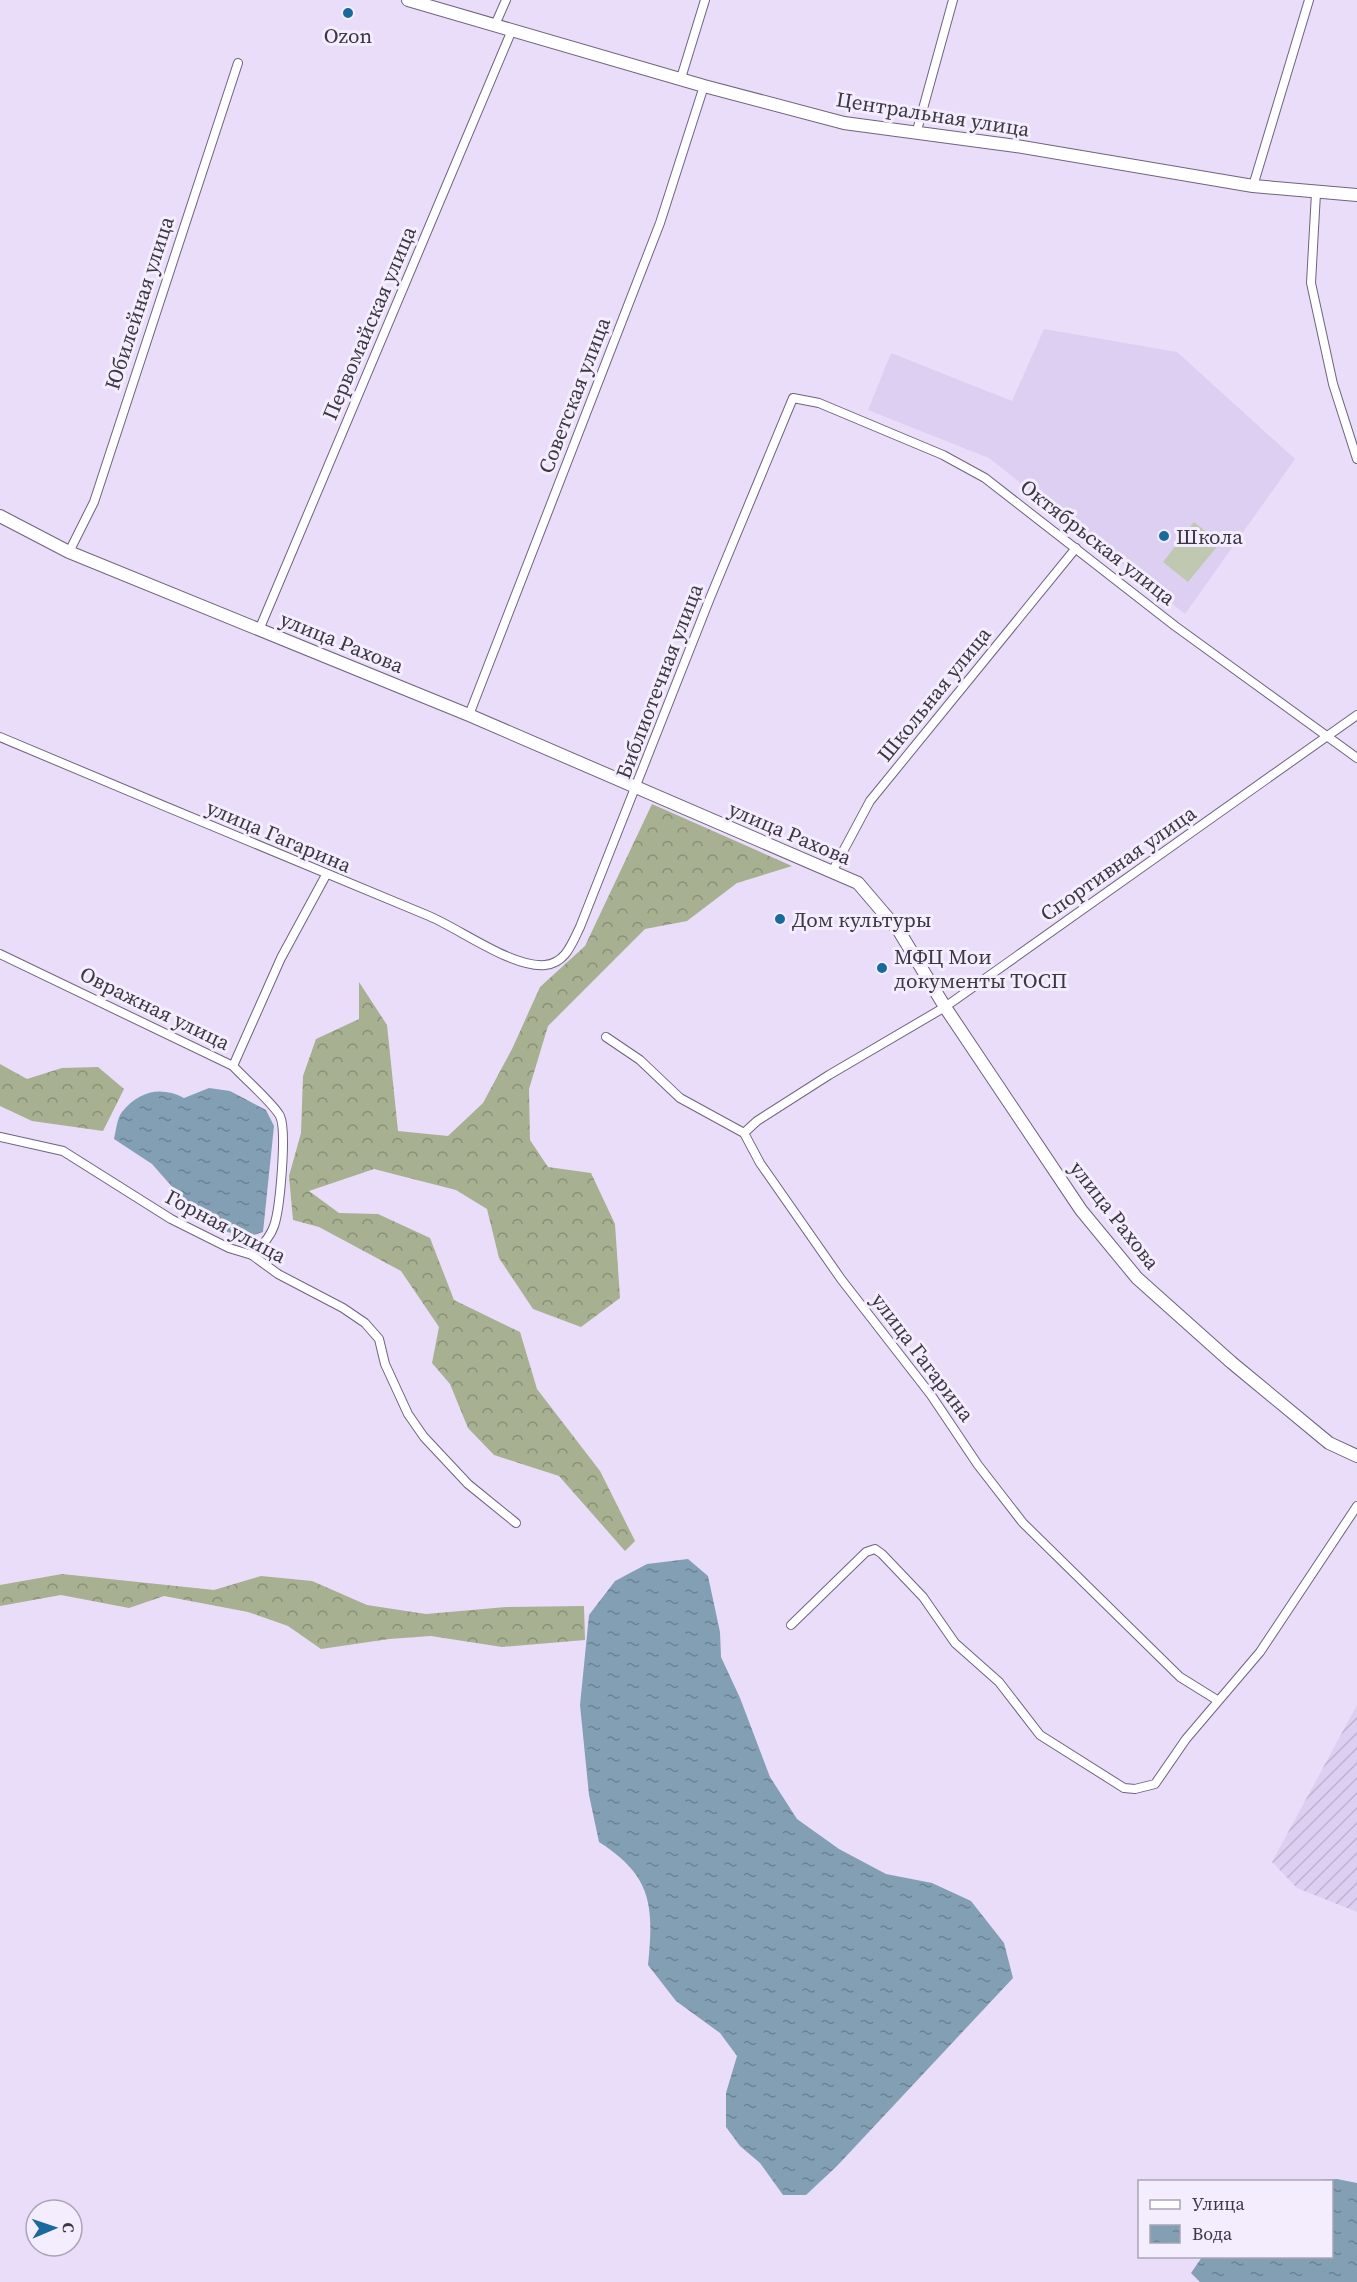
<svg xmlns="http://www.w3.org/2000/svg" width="1357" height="2282" font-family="'Source Serif 4',serif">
<defs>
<pattern id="industrial-furrows" width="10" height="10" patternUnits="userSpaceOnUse" patternTransform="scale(1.5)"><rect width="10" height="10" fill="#ddcff1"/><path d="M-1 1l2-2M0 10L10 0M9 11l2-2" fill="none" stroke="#bfb2d0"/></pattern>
<pattern id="forest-crowns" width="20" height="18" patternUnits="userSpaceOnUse" patternTransform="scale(1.5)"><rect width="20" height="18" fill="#a7b090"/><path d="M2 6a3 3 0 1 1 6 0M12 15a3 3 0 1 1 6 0" fill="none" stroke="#899077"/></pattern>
<pattern id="water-ripples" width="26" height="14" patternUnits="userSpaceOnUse" patternTransform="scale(1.5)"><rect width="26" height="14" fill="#839fb4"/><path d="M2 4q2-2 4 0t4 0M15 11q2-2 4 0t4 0" fill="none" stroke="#6c8294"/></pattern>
</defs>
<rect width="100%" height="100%" fill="#e9ddfa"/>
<path fill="#ddcff1" d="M1044,329L1177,352L1295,459L1185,614L989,458L868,410L891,353L1012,401Z"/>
<path fill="url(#industrial-furrows)" d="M1357,1705V1912L1297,1888L1272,1862Z"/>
<g fill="url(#forest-crowns)">
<path d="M652,804L792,866L737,883L687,921L645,929L548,1026L529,1089L530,1140L548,1167L591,1173L615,1224L620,1298L581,1327L533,1309L499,1258L487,1209L456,1190L374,1169L309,1191L339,1213L378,1214L430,1238L454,1300L520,1332L537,1389L600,1471L635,1541L625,1551L559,1476L494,1455L468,1428L450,1384L432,1363L439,1327L401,1271L319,1227L293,1220L289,1176L301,1133L303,1076L316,1039L359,1019V982L387,1025L398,1131L448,1136L483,1103L512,1049L540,987L585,946Z"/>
<path d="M0,1064L27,1079L62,1068L98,1067L124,1089L103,1131L32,1121L0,1106Z"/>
<path d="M62,1574L214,1590L261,1576L312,1581L367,1605L426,1614L506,1607L584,1606L585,1640L502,1647L431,1636L389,1639L321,1649L288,1626L248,1612L164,1596L129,1608L61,1595L0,1606V1585Z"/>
</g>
<path fill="#c1c8b1" d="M1194,522L1220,543L1188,582L1163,562Z"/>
<g fill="url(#water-ripples)">
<path d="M209,1088L230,1091L266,1110L274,1126L263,1232L245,1238L205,1224L152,1164L114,1139C116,1131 117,1118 122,1112C139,1091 161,1086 184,1098Z"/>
<path d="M688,1559L708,1576L720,1632L721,1657L740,1698L770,1777L797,1819L839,1849L886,1874L932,1883L971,1901L1004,1943L1013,1978L837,2166L806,2195H783L760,2163L740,2146L726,2127V2093L737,2056L720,2033L676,2001L648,1965C654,1905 652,1876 599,1842L589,1795L580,1705L589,1615L615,1581L647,1564Z"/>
<path d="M1337,2179L1357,2183V2282H1200L1191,2273L1202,2257L1332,2256V2182L1301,2181Z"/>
</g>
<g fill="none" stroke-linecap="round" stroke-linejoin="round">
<g stroke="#6e647d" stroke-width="10">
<g id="street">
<path d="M495,25L506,0"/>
<path d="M681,78L705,0"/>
<path d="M916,134L953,0"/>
<path d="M1253,186L1309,0"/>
<path d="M1316,193L1311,283L1333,384L1357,459"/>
<path d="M69,552L94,502L238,63"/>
<path d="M259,630L512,30"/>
<path d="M469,715L660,223L704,86"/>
<path d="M0,737C143,797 285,857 429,916C460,929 512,968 545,965C566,963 572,943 580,927L710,598L793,398L819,403L943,455L985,478L1175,626L1357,758"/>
<path d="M832,872L870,801L1076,548"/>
<path d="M0,954L233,1066L281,958L326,875"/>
<path d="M606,1037L640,1060L680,1098L744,1133L760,1163L841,1279L931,1395L978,1465L1023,1523L1180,1677L1217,1700"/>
<path d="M233,1066C245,1079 273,1103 280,1116C287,1131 280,1209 274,1226C270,1238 261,1247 252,1255"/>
<path d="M744,1133L757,1121L829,1075L945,1007L1357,715"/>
<path d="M0,1137L63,1151L171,1219L229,1248L252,1255L278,1274L343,1308L365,1323L379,1339L385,1364L408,1414L424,1437L468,1484L516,1523"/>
<path d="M791,1625L866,1552L875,1549L882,1554L923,1597L955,1643L999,1682L1040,1735L1124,1788L1135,1789L1155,1784L1186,1739L1260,1652L1357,1506"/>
</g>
</g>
<g stroke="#6e647d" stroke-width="14">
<g id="secondary">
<path d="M408,0L704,86L844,123L1016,146L1253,186L1357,195"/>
<path d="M0,516L69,552L469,715L858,883L899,931L945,1007L1081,1210L1137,1278L1231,1362L1329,1443L1357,1456"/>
</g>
</g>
<use href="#street" stroke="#fff" stroke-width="8"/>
<use href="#secondary" stroke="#fff" stroke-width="12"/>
</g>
<g fill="#196a9c" stroke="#f4edfe" stroke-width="2">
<circle cx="348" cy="13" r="6"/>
<circle cx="1164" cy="536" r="6"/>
<circle cx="780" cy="919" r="6"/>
<circle cx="882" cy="968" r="6"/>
</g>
<g text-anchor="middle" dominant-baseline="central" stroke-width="6" stroke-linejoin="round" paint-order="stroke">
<g font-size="21" fill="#3c3742" stroke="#f4edfe" text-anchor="start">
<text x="348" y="35" text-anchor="middle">Ozon</text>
<text x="1176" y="536">Школа</text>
<text x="792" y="919">Дом культуры</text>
<text x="894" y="956">МФЦ Мои<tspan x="894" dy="24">документы ТОСП</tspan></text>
</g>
<g font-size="21" fill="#3c3742" stroke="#f4edfe">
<text transform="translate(933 114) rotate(9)">Центральная улица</text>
<text transform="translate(139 303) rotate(-72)">Юбилейная улица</text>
<text transform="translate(369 323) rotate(-67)">Первомайская улица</text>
<text transform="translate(574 395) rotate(-69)">Советская улица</text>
<text transform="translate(1098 542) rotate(38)">Октябрьская улица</text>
<text transform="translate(342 642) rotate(22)">улица Рахова</text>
<text transform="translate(659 681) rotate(-69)">Библиотечная улица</text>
<text transform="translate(934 694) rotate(-51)">Школьная улица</text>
<text transform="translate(790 833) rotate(23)">улица Рахова</text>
<text transform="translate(279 836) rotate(23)">улица Гагарина</text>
<text transform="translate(1118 863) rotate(-35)">Спортивная улица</text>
<text transform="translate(155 1008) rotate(26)">Овражная улица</text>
<text transform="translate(1115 1215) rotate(52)">улица Рахова</text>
<text transform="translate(226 1226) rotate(28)">Горная улица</text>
<text transform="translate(923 1357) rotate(53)">улица Гагарина</text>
</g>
</g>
<rect x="1138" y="2180" width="195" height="78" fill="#f4edfe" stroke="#aaa4b3" stroke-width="1.5"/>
<rect x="1150" y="2200" width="30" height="9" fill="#ffffff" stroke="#aaa4b3" stroke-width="1.5"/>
<text x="1192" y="2210" font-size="18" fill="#3c3742">Улица</text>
<rect x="1150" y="2225" width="30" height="18" fill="url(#water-ripples)" stroke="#aaa4b3" stroke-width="1.5"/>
<text x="1192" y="2240" font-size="18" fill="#3c3742">Вода</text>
<g transform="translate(54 2228) rotate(88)"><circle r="28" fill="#f4edfe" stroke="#aaa4b3" stroke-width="1.5"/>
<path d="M0-4.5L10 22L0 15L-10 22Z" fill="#196a9c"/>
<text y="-9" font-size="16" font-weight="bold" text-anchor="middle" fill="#3c3742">С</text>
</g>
</svg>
